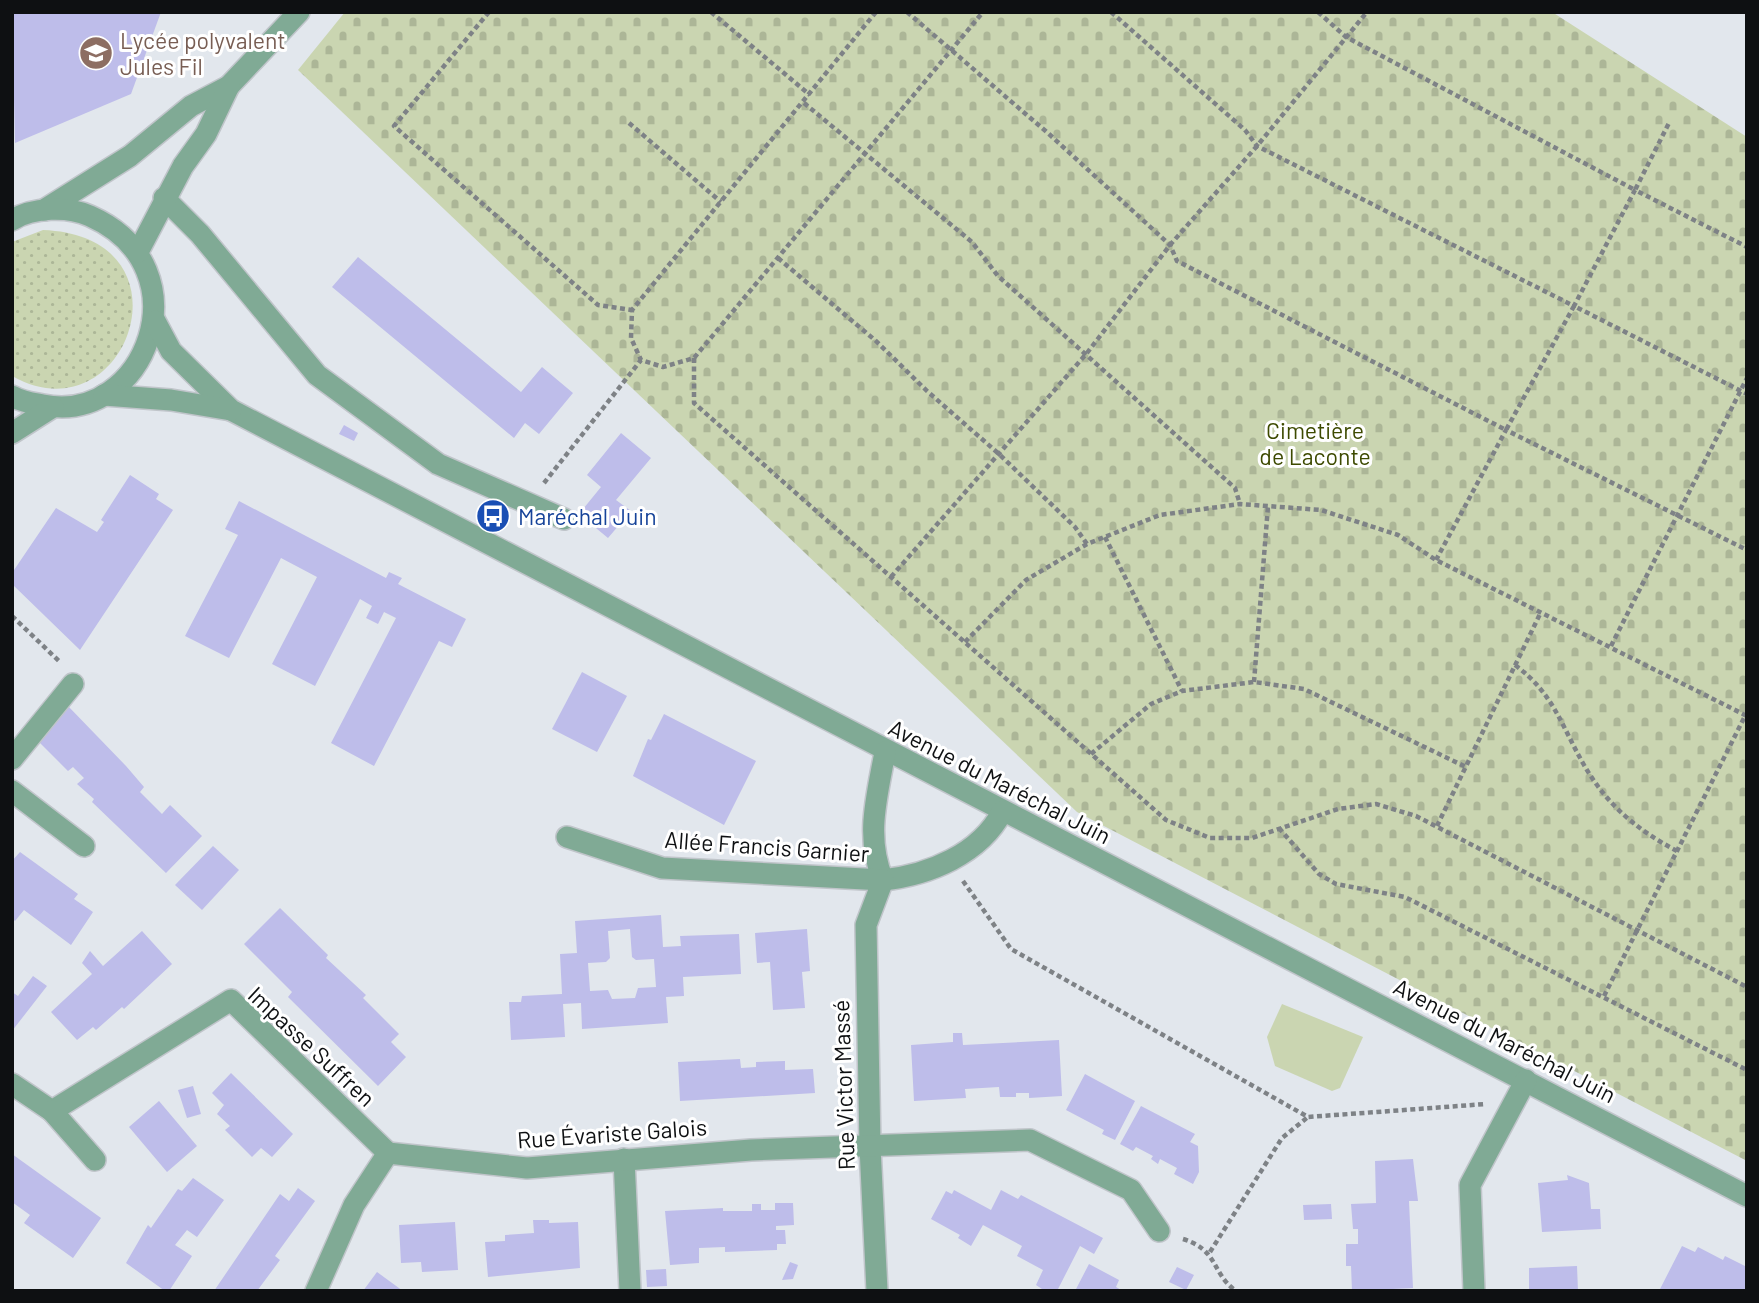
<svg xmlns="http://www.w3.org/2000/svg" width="1759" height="1303" font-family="Barlow,sans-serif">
<defs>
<pattern id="grass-dots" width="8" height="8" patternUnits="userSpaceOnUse" patternTransform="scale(1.75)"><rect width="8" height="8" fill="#cad5b1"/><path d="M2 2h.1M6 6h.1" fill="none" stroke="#acb697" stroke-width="1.8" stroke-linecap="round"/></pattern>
<pattern id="cemetery-stones" width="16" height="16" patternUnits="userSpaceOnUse" patternTransform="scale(1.75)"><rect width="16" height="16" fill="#cad5b1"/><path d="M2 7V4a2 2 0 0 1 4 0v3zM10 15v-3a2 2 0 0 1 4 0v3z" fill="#acb697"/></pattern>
</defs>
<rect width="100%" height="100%" fill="#e2e7ed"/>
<path fill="url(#grass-dots)" d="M43,230C199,236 127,441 12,376V242Z"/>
<path fill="url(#cemetery-stones)" d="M345,12H1552L1747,137V1161L1077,812L298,70Z"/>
<path fill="#cad5b1" d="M1282,1004L1363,1037L1340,1088L1332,1091L1275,1066L1267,1037Z"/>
<g fill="#bebdea" fill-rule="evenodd">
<path d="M12,12H161L131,94L15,143Z"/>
<path d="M358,257L521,392L542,367L573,393L539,434L525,423L514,438L332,287Z"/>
<path d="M344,425L358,433L354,441L339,434Z"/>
<path d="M621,433L651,458L616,500L631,511L608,538L579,514L601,487L587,475Z"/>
<path d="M130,475L159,494L156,499L173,510L80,650L12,584V573L56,508L97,532L104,522L101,520Z"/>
<path d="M239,501L386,578L389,572L402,578L398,584L466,619L452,647L439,641L374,766L331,743L396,618L384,612L378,624L366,618L372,606L360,599L315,686L272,664L317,577L281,558L229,658L185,636L238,535L225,529Z"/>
<path d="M582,672L627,696L597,752L552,729Z"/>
<path d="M67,705L126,766L144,787L140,792L162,814L170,805L202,836L166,873L92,802L94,799L77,784L84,778L73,767L68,771L39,742Z"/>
<path d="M664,714L756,761L724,825L633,776L648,739L651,740Z"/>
<path d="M213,846L239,870L202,910L175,885Z"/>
<path d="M20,852L78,894L74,899L93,912L71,945L24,910L15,921L12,918V861Z"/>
<path d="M280,908L328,955L326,958L366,995L363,998L399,1034L391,1042L406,1057L378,1086L288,997L292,992L244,944Z"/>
<path d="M661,915L663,947L681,946L680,936L739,934L741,974L683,977L684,996L666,997L668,1023L582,1029L581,1003L563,1004L565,1037L511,1040L509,1002H521L522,996L562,994L560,954L577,953L575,921ZM630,929L632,957L636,960L654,959L656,987L638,988L635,998L612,999L608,990L590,991L588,963L606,962L610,958L608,931Z"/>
<path d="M807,929L810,971L802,972L805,1008L773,1010L770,962L757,963L755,933Z"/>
<path d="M142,931L172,964L124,1009L122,1007L96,1030L93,1027L77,1040L51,1012L92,974L82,963L90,951L103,966Z"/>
<path d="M33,976L47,986L12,1031V992L18,996Z"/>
<path d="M953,1033H962L963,1045L1059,1040L1062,1096L1029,1098V1093H1016V1097H1000L999,1087L965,1089L966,1098L914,1101L911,1045L953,1042Z"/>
<path d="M740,1059L741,1068L756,1067V1062L785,1061V1070L813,1069L815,1093L680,1101L678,1062Z"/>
<path d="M231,1073L293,1134L272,1157L261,1148L252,1157L225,1130L230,1126L217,1114L224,1105L212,1093Z"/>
<path d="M1085,1074L1135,1101L1115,1140L1102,1134L1104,1130L1066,1110Z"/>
<path d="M193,1086L201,1114L187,1118L178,1090Z"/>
<path d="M159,1101L197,1146L167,1172L129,1127Z"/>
<path d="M1141,1106L1195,1134L1190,1142L1198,1146L1199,1172L1193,1184L1174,1174L1177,1168L1160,1159L1158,1164L1151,1159L1153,1156L1136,1147L1133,1151L1120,1144Z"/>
<path d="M12,1154L101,1218L73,1258L24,1223L30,1215L12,1202Z"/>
<path d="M1413,1159L1418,1201H1409L1413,1288L1352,1291L1351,1266H1346V1244H1358V1229H1353L1351,1204L1376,1203L1375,1161Z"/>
<path d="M1567,1175L1589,1183L1591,1209H1600L1601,1229L1542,1232L1538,1183L1568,1180Z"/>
<path d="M193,1178L224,1200L197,1237L187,1230L175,1245L192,1256L169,1291H165L126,1263L148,1225L151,1228L178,1189L182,1191Z"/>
<path d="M298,1188L315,1201L275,1256L280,1260L257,1291H214L280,1194L289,1201Z"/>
<path d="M954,1190L991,1210L1001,1190L1018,1199L1021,1195L1103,1238L1094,1254L1080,1246L1057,1291H1045L1036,1285L1043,1270L1017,1256L1022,1246L983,1225L971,1246L958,1238L960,1235L931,1219L946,1191L952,1194Z"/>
<path d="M775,1203H793L794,1225L776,1226V1230H785L786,1244H777V1250L725,1252V1247L699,1248V1263L670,1265L665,1211L723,1208V1211H752V1204H761V1210H775Z"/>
<path d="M1331,1204L1332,1219L1304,1220L1303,1205Z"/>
<path d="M533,1220H549V1223L578,1222L580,1268L488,1277L485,1242L505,1241V1235L534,1233Z"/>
<path d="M455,1222L458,1270L422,1272L421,1262L401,1263L399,1225Z"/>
<path d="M1682,1246L1695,1252L1698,1247L1723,1260L1725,1256L1747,1267V1291H1659Z"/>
<path d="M790,1262L798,1265L793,1279L782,1280Z"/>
<path d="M1089,1264L1119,1280L1116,1287L1123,1291H1075Z"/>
<path d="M1577,1266L1578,1291H1529V1268Z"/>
<path d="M1177,1267L1194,1275L1186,1290L1169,1282Z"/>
<path d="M666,1269L667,1286L647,1287L646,1270Z"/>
<path d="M377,1272L403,1291H363Z"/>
</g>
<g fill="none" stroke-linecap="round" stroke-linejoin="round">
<g stroke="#c0c5ca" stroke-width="24">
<g id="minor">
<path d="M164,198L200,234L317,375L438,464L564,519"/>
<path d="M44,210L130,156L191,106L229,86L299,12"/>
<path d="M12,220C33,207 68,206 90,216C207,268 145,426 43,405C32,403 22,402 12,396"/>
<path d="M138,252L183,166L206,134L229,86"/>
<path d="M155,321L171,351L231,410L1747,1196"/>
<path d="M104,395L171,400L231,410"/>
<path d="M12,433L53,407"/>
<path d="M885,752C877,797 865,836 883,880C929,875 980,854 1002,812"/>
<path d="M12,759L73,684"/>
<path d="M12,791L84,846"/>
<path d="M567,837L662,868L883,880L866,925L870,1147L877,1291"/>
<path d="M12,1084L52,1111L231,1000L388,1153"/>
<path d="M52,1111L95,1160"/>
<path d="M624,1159L630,1291"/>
<path d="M316,1291L354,1205L388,1153L527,1168L751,1150L1030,1140L1131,1190L1159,1231"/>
<path d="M1474,1291L1470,1185L1526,1080"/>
</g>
</g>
<g stroke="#7e8286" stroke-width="4.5" stroke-dasharray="5 3.5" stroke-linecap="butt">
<path d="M489,12L394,126L598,305L632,310"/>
<path d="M711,12L810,95"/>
<path d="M876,12L632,310L631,338L641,360L663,367L694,358L983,12"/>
<path d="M907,12L1049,134L1170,245L1177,261L1506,430L1574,306L1747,394"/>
<path d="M1111,12L1245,130L1257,146L1574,306L1635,190L1747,247"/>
<path d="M1318,12L1346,37L1635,190L1669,123"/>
<path d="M804,103L972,242L998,276L1235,488L1240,504"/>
<path d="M629,123L721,202"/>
<path d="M778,258L876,341L927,391L999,454L1075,527L1087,544"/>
<path d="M694,358V403L1166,820L1210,838H1252L1338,809L1376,804L1416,816L1747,987"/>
<path d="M544,483L641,360"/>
<path d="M1105,537L1182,691"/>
<path d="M1436,560L1506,430L1747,550"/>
<path d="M891,577L1087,353L1170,245L1257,146L1367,12"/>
<path d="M12,616L61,663"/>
<path d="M965,642L1026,580L1087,544L1160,515L1240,504L1321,510L1398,535L1436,560L1747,716"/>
<path d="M1611,646L1747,378"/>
<path d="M1515,665C1554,694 1561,725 1584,765C1607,805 1637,830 1677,851"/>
<path d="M1254,682L1268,506"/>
<path d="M1091,754L1151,704L1182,691L1254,682L1304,689L1466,767"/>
<path d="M1437,826L1541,612"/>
<path d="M1279,828L1319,874L1336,884L1405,897L1747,1070"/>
<path d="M963,881L1011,949L1308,1117L1486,1104"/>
<path d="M1604,996L1745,716"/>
<path d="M1183,1239C1219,1250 1211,1273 1236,1291"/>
<path d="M1210,1252L1282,1138L1308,1117"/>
</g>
<use href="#minor" stroke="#80aa95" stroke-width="21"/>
</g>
<defs>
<g id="school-disc" transform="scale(1.75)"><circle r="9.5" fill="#8d6e63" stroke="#fff"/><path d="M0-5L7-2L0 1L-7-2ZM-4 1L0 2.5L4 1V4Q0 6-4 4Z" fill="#fff"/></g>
<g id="bus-disc" transform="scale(1.75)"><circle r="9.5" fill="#1a4fb4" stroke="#fff"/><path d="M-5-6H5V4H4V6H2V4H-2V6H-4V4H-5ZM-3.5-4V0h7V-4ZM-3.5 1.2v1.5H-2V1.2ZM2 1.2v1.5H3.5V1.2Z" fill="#fff"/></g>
</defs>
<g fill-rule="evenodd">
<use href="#school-disc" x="96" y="53"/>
<use href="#bus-disc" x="493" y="516"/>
</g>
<g text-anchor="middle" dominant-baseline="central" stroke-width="6" stroke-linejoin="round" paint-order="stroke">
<g font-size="23" fill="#785e54" stroke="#fff" text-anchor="start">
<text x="120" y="40">Lycée polyvalent<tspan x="120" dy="26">Jules Fil</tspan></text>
</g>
<g font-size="23" fill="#3d4a00" stroke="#fff">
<text x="1315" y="430">Cimetière<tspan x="1315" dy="26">de Laconte</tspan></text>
</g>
<g font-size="23" fill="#164399" stroke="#fff" text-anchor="start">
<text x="518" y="516">Maréchal Juin</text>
</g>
<g font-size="23" fill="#0e1012" stroke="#fff">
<text transform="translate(1000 781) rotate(27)">Avenue du Maréchal Juin</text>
<text transform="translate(767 846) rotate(4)">Allée Francis Garnier</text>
<text transform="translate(1505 1040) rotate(27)">Avenue du Maréchal Juin</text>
<text transform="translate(312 1046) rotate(43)">Impasse Suffren</text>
<text transform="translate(843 1085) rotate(-92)">Rue Victor Massé</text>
<text transform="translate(612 1133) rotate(-4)">Rue Évariste Galois</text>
</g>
</g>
<rect width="1759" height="1303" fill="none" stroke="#0e1012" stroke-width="28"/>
</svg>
